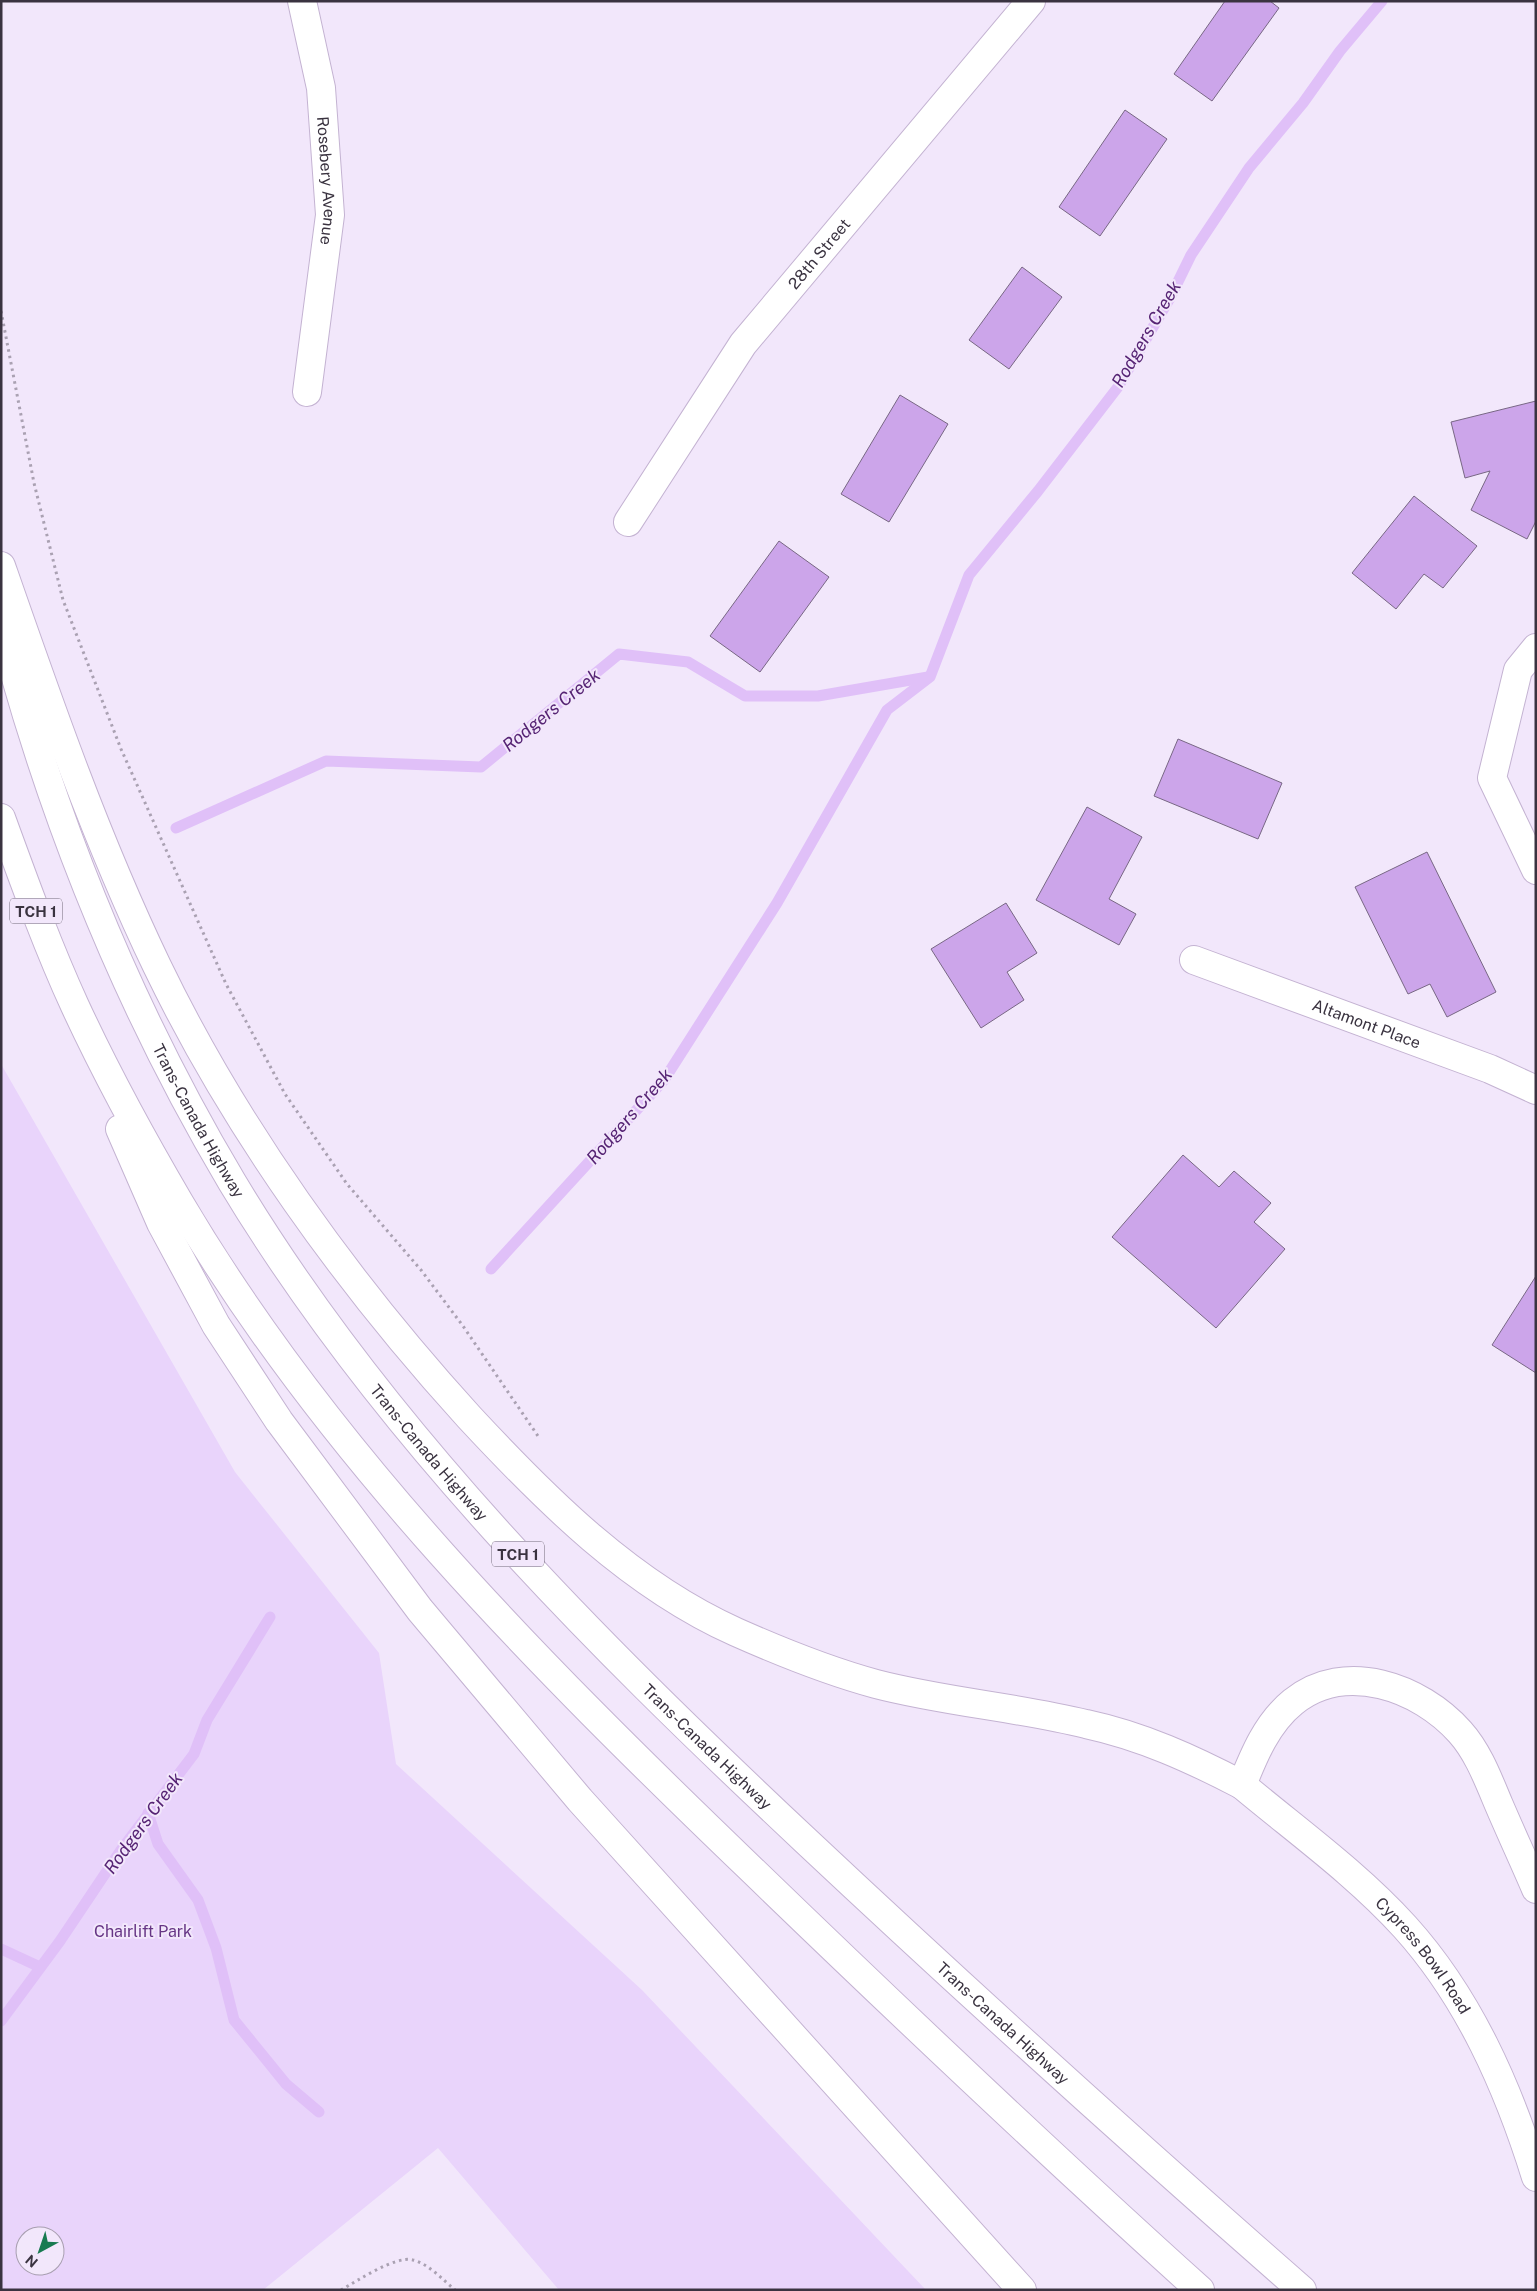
<svg xmlns="http://www.w3.org/2000/svg" width="1537" height="2291" font-family="'Public Sans',sans-serif">
<rect width="100%" height="100%" fill="#f2e7fb"/>
<path fill="#e9d4fb" fill-rule="evenodd" d="M1,1064L235,1472L379,1653L396,1764L642,1990L926,2290H559L438,2148L263,2290H1ZM25,2236H55V2266H25Z"/>
<g fill="none" stroke-linecap="round" stroke-linejoin="round">
<g stroke="#e0c0f8" stroke-width="11">
<path d="M176,828L326,761L481,767L619,654L688,662L745,696H818L928,677"/>
<path d="M491,1269L664,1080L777,903L887,710L930,677L969,575L1038,491L1118,387L1170,298L1191,255L1249,168L1303,103L1340,51L1382,1"/>
<path d="M148,1813L158,1844L198,1900L216,1948L234,2020L286,2084L319,2112"/>
<path d="M1,1949L40,1967"/>
<path d="M1,2021L60,1941L121,1850L194,1754L207,1720L270,1617"/>
</g>
</g>
<g fill="#cca5ea" stroke="#786784">
<path d="M1225,1H1270L1279,8L1212,101L1174,74Z"/>
<path d="M1125,110L1167,139L1100,236L1059,207Z"/>
<path d="M1022,267L1062,297L1009,369L969,340Z"/>
<path d="M900,395L948,424L889,522L841,494Z"/>
<path d="M1536,401V521L1527,539L1471,510L1490,471L1465,478L1451,422Z"/>
<path d="M1414,496L1477,546L1443,588L1424,574L1396,609L1352,573Z"/>
<path d="M779,541L829,577L760,672L710,636Z"/>
<path d="M1178,739L1282,783L1258,839L1154,796Z"/>
<path d="M1087,807L1142,837L1109,899L1136,914L1119,945L1036,900Z"/>
<path d="M1427,852L1496,992L1447,1017L1430,984L1408,994L1355,887Z"/>
<path d="M1006,903L1037,953L1007,972L1024,1000L981,1028L931,949Z"/>
<path d="M1183,1155L1219,1187L1234,1171L1271,1203L1254,1222L1285,1249L1216,1328L1112,1237Z"/>
<path d="M1536,1276V1373L1492,1345Z"/>
</g>
<g fill="none" stroke-linecap="round" stroke-linejoin="round">
<g stroke="#c4b3d2" stroke-width="30">
<g id="minor">
<path id="s1" d="M302,1L321,88L330,215L307,392"/>
<path id="s2" d="M628,522L743,344L1031,1"/>
<path d="M1536,648L1518,670L1492,778L1536,870"/>
<path id="s3" d="M1194,960L1490,1069L1536,1090"/>
<path id="s4" d="M1242,1785C1297,1831 1357,1874 1405,1927C1469,1998 1508,2087 1536,2177"/>
</g>
</g>
<g stroke="#c4b3d2" stroke-width="30">
<g id="highway">
<path d="M1,566C48,701 95,837 157,966C235,1128 348,1284 469,1417C546,1500 631,1585 736,1632C781,1652 828,1671 876,1684C945,1702 1017,1707 1086,1724C1142,1736 1192,1759 1242,1785C1254,1755 1267,1723 1293,1702C1345,1660 1420,1687 1460,1732C1478,1752 1488,1779 1499,1805C1511,1833 1524,1861 1536,1889"/>
<path id="s5" d="M1,624C52,818 129,1009 232,1182C381,1430 595,1643 805,1840C968,1993 1134,2143 1302,2290"/>
<path d="M1,818C24,881 47,945 75,1006C106,1073 142,1139 179,1202C326,1452 541,1667 749,1867C897,2010 1047,2152 1200,2290"/>
<path d="M120,1129L161,1223L216,1325L279,1421L420,1610L580,1800L1022,2290"/>
</g>
</g>
<g stroke="#aaa1b2" stroke-width="3" stroke-dasharray="2.5 4" stroke-linecap="butt">
<path d="M1,311L34,483L63,600L121,749L226,984L285,1094L347,1184L421,1270L463,1326L540,1439"/>
<path d="M341,2290C357,2281 396,2255 413,2260C429,2264 443,2280 455,2290"/>
</g>
<use href="#minor" stroke="#fff" stroke-width="28"/>
<use href="#highway" stroke="#fff" stroke-width="28"/>
</g>
<g text-anchor="middle" dominant-baseline="central" stroke-width="4" stroke-linejoin="round" paint-order="stroke">
<g fill="#f2e7fb" stroke="#716978" stroke-width="1">
<rect x="10" y="898.5" width="52" height="25" rx="4"/>
<rect x="492" y="1541.5" width="52" height="25" rx="4"/>
</g>
<g font-size="15" font-weight="bold" fill="#3a3340">
<text x="36" y="911">TCH 1</text>
<text x="518" y="1554">TCH 1</text>
</g>
<g font-size="16" fill="#3a3340" stroke="#f2e7fb">
<text stroke="none"><textPath href="#s1" startOffset="182">Rosebery Avenue</textPath></text>
<text stroke="none"><textPath href="#s2" startOffset="330">28th Street</textPath></text>
<text stroke="none"><textPath href="#s3" startOffset="184">Altamont Place</textPath></text>
<text stroke="none"><textPath href="#s5" startOffset="536">Trans-Canada Highway</textPath></text>
<text stroke="none"><textPath href="#s5" startOffset="941">Trans-Canada Highway</textPath></text>
<text stroke="none"><textPath href="#s5" startOffset="1346">Trans-Canada Highway</textPath></text>
<text stroke="none"><textPath href="#s4" startOffset="250">Cypress Bowl Road</textPath></text>
<text stroke="none"><textPath href="#s5" startOffset="1751">Trans-Canada Highway</textPath></text>
</g>
<g font-size="16" fill="#663585" stroke="#f2e7fb">
<text x="143" y="1931">Chairlift Park</text>
</g>
<g font-size="18" font-style="italic" fill="#562474" stroke="#f2e7fb">
<text transform="translate(1146 334) rotate(-60)">Rodgers Creek</text>
<text transform="translate(551 710) rotate(-39)">Rodgers Creek</text>
<text transform="translate(629 1116) rotate(-49)">Rodgers Creek</text>
<text transform="translate(143 1823) rotate(-54)">Rodgers Creek</text>
</g>
</g>
<rect width="1537" height="2291" fill="none" stroke="#3a3340" stroke-width="5"/>
<g transform="translate(40 2251) rotate(220)"><circle r="24" fill="#f2e7fb" stroke="#a89fb0"/>
<path d="M0-4L9 19L0 12L-9 19Z" fill="#187a51"/>
<text y="-8" font-size="14" font-weight="bold" text-anchor="middle" fill="#3a3340">N</text>
</g>
</svg>
